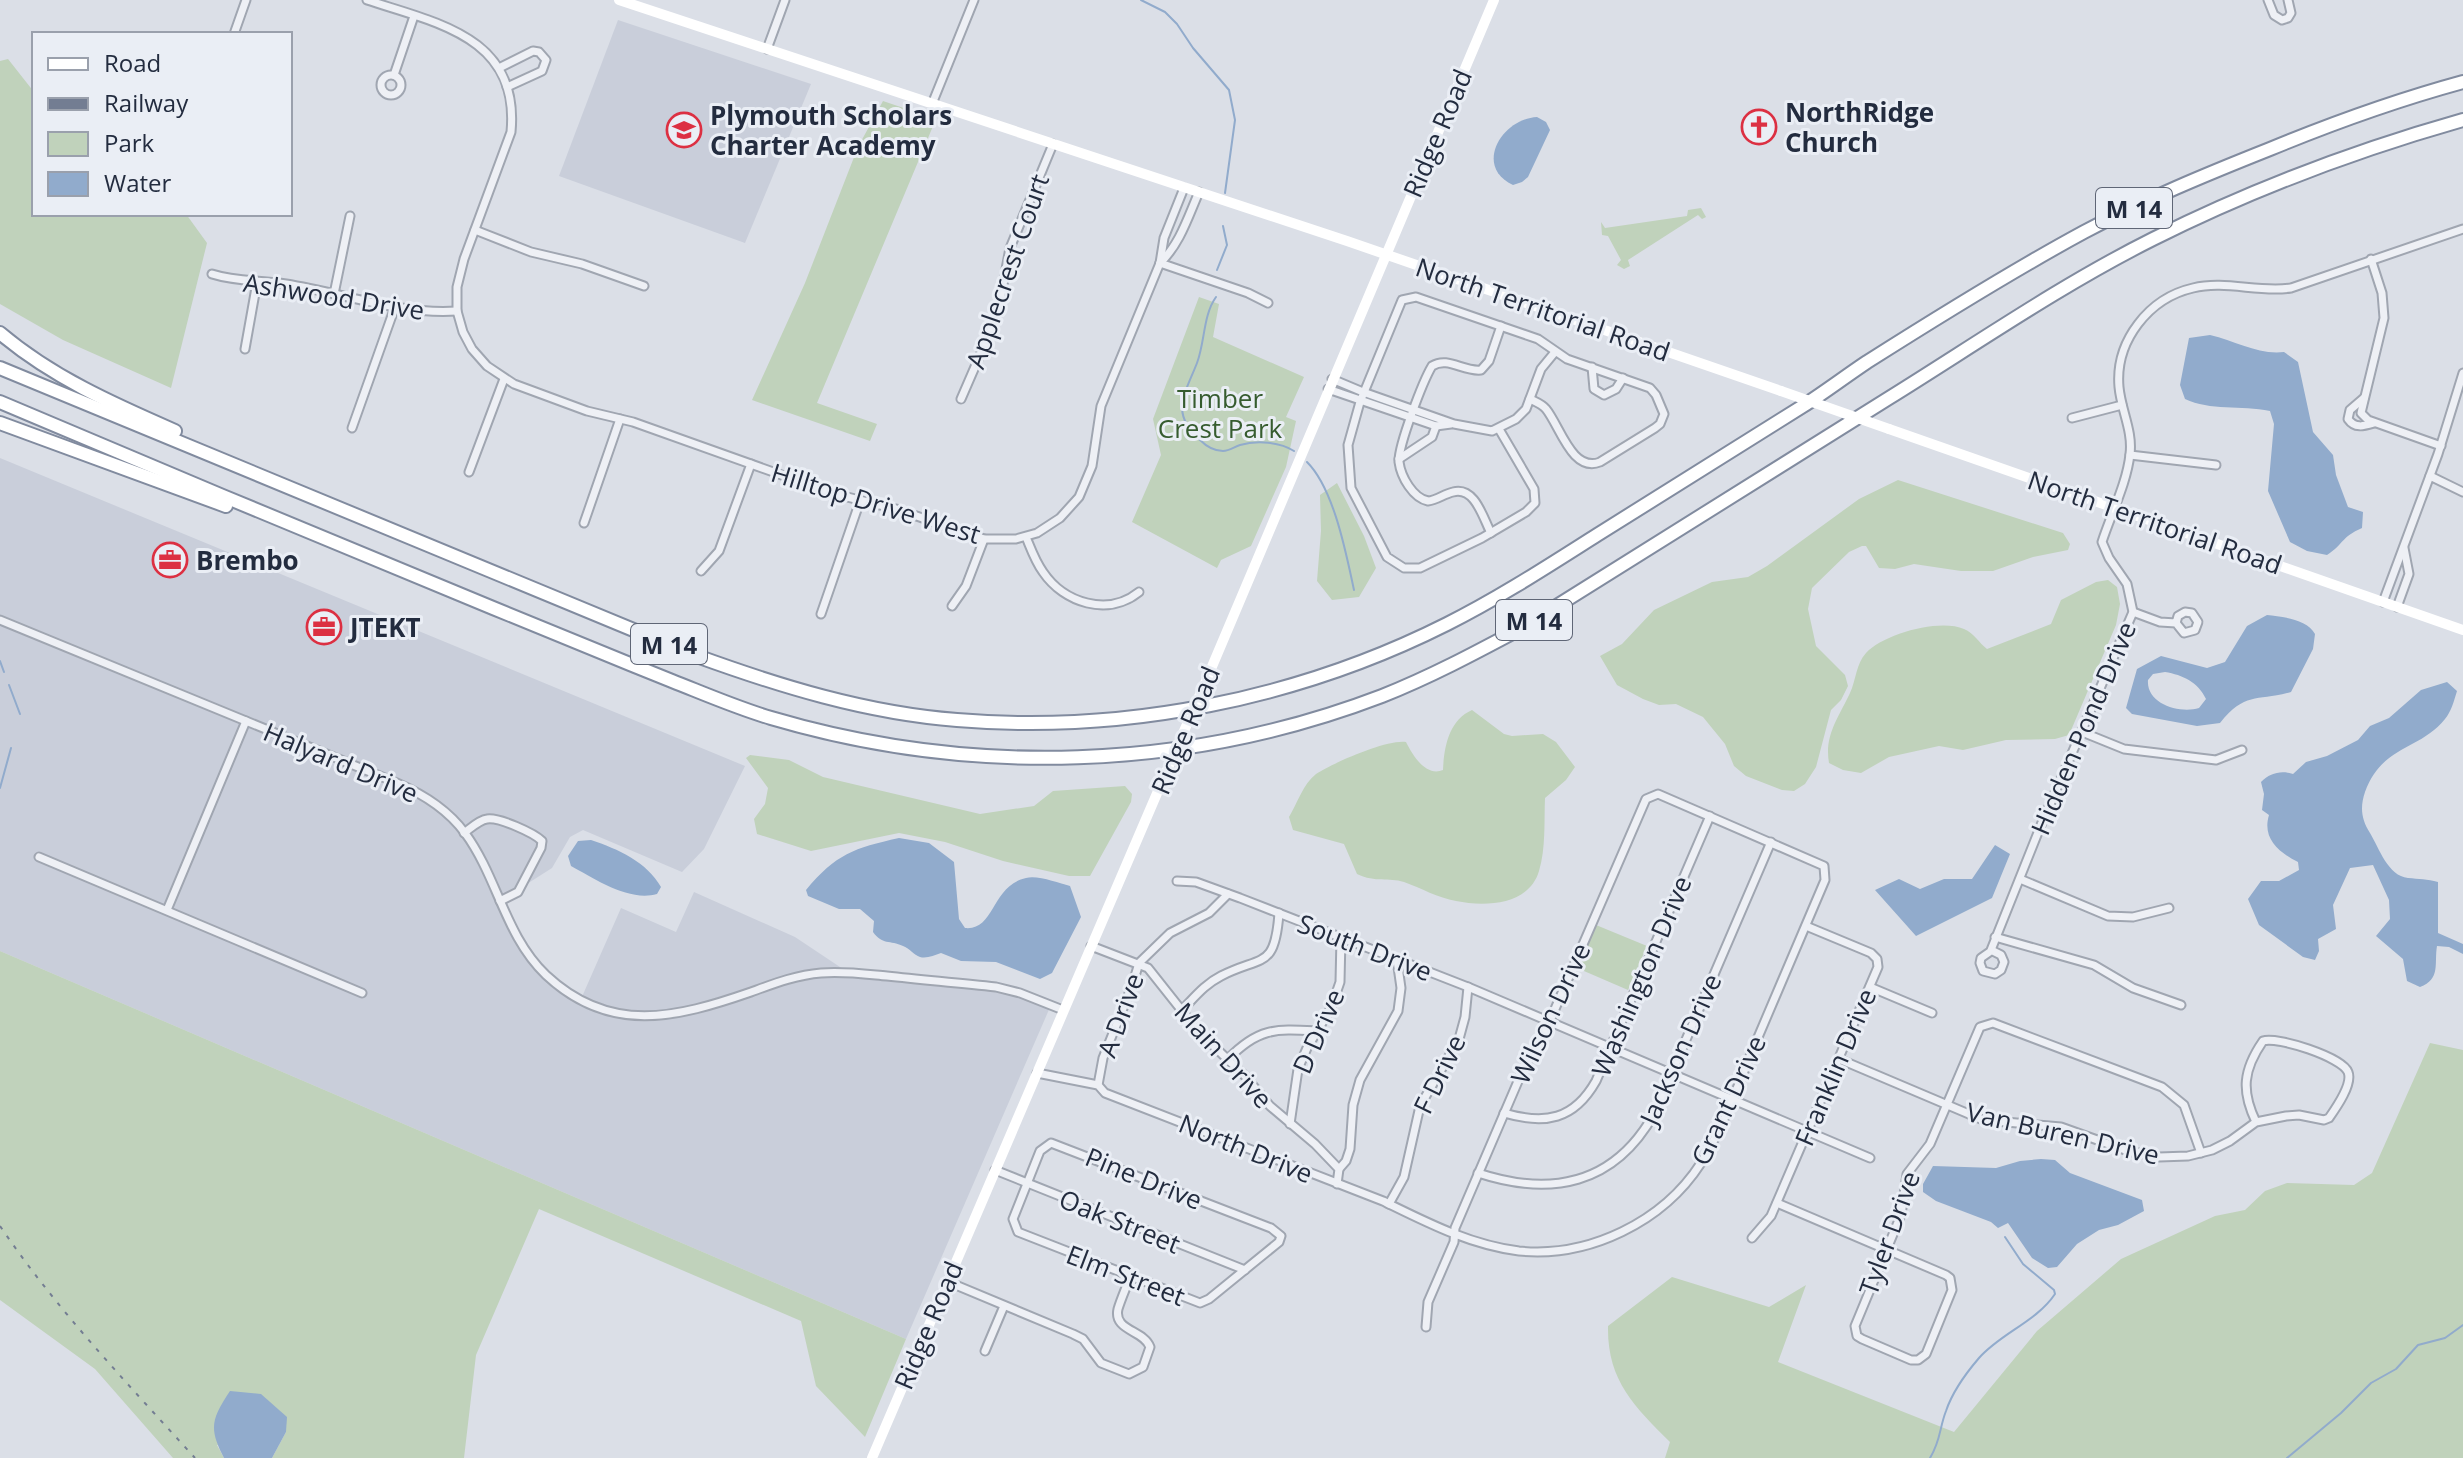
<svg xmlns="http://www.w3.org/2000/svg" width="2463" height="1458" font-family="'Open Sans',sans-serif">
<rect width="100%" height="100%" fill="#dbdfe7"/>
<g fill="#c9ceda">
<path d="M618,20L811,84L745,243L559,176Z"/>
<path d="M0,458L745,766L704,849L682,872L583,830L570,837L552,868L500,901L533,961L581,999L621,908L676,932L694,892L795,937L849,973L996,987L1051,1005L906,1339L0,951Z"/>
</g>
<g fill="#c0d2bb">
<path d="M8,59L34,92V214H186L207,243L171,388L63,340L0,304V61Z"/>
<path d="M883,101L936,119L817,403L877,424L870,441L752,400L805,283L858,147Z"/>
<path d="M1701,208L1706,217L1702,219L1698,215L1628,260L1630,266L1624,269L1617,265L1621,260L1608,236L1602,235L1601,222L1605,228L1687,216L1688,210Z"/>
<path d="M1199,297L1219,304L1213,337L1304,377L1286,417L1296,421L1286,467L1251,546L1221,560L1217,568L1132,522L1161,455L1153,419Z"/>
<path d="M1898,480L2063,533L2070,544L2068,550L2033,557L1993,571H1961L1914,564L1895,569L1879,568L1866,546H1862L1849,552L1812,588L1808,609L1816,646L1845,675L1848,686L1841,700L1831,710L1816,767L1805,784L1794,791L1782,790L1746,776L1734,766L1725,744L1703,717L1676,704L1659,705L1643,699L1617,685L1600,656L1622,644L1654,610L1712,582L1748,577L1767,566L1859,499Z"/>
<path d="M1337,483L1364,536L1376,568L1359,597L1332,600L1317,581L1321,531L1320,495Z"/>
<path d="M2108,580L2117,587L2120,604L2116,625L2069,735L2055,739L2006,740L1963,750L1939,746L1889,757L1861,773L1843,770L1829,763C1824,735 1839,717 1850,693C1856,680 1856,664 1866,653C1883,634 1940,618 1964,629C1974,633 1979,643 1987,649L2051,624L2061,600L2096,582Z"/>
<path d="M1472,710L1504,734L1512,736L1543,734L1556,742L1575,767L1566,780L1545,798C1544,821 1546,848 1539,871C1529,905 1486,907 1456,901C1438,898 1421,888 1404,882C1388,877 1376,883 1357,874L1344,844L1293,830L1289,817C1297,804 1303,784 1316,774C1333,763 1387,739 1406,742C1413,756 1426,777 1443,770C1444,747 1449,720 1472,710Z"/>
<path d="M750,755L789,760L823,777L980,814L1034,806L1053,791L1125,786L1132,794L1131,802L1090,876H1069L1003,861L945,842L899,833L811,851L757,834L754,819L765,804L768,788L746,758Z"/>
<path d="M1596,925L1647,946L1628,990L1577,968Z"/>
<path d="M0,951L906,1339L865,1437L816,1386L801,1321L539,1209L476,1355L464,1458H272L286,1432L217,1445L224,1458H173L95,1369L0,1300Z"/>
<path d="M2430,1043L2463,1050V1458H1665L1670,1442C1634,1406 1607,1380 1608,1326L1672,1277L1769,1307L1806,1285L1778,1362L1954,1432L2037,1331L2121,1259L2215,1216L2245,1210L2265,1191L2287,1183L2354,1185L2372,1173Z"/>
</g>
<g fill="#91abcc" fill-rule="evenodd">
<path d="M1537,117L1546,122L1550,130L1528,177L1522,182L1513,185C1473,166 1502,119 1537,117Z"/>
<path d="M2210,335C2236,341 2258,355 2284,352L2298,362L2313,432L2333,455L2336,475L2348,507L2363,512L2362,528C2341,537 2344,544 2327,555L2307,551L2290,542L2268,491L2274,424L2270,411C2241,405 2210,411 2185,399L2180,385L2189,338Z"/>
<path d="M2267,615C2283,617 2307,619 2315,634L2313,649L2291,692C2256,702 2246,691 2220,723L2197,726L2132,714L2126,708L2137,669L2161,656L2207,668L2225,662L2247,626ZM2165,672C2183,675 2198,682 2206,699L2199,708C2180,714 2146,704 2148,680L2153,674Z"/>
<path d="M2447,682L2457,691C2454,701 2451,712 2445,719C2419,751 2382,745 2365,792C2360,807 2361,819 2370,833C2379,848 2388,876 2408,878C2419,879 2427,879 2438,882V933L2463,944V954L2449,947L2437,946C2434,964 2441,979 2420,987L2407,981L2403,959L2376,936L2390,919L2389,900L2373,865L2350,868L2333,905L2336,929L2318,939L2319,951L2315,960L2303,957L2259,925L2248,899L2261,881H2279L2299,870L2298,862C2278,852 2262,838 2269,815L2262,810L2264,794L2261,782C2270,773 2281,770 2293,774L2306,762L2327,756L2358,740L2370,726L2389,718L2421,690Z"/>
<path d="M899,838L929,843L954,862L959,919L965,928C995,931 991,886 1026,878C1038,875 1058,883 1070,886L1081,917L1052,973L1040,979L996,962L961,961L941,953C934,955 927,959 920,957C914,955 909,948 903,946C890,940 882,945 873,932L874,921L860,909H839L808,896L806,890C836,854 854,848 899,838Z"/>
<path d="M591,840C618,849 647,862 661,887L657,894C629,902 595,879 571,866L568,856L578,841Z"/>
<path d="M1995,845L2010,854L1992,898L1916,936L1875,890L1899,879L1920,889L1944,879H1972Z"/>
<path d="M2041,1159L2055,1160L2070,1173L2142,1200L2144,1211L2118,1225L2099,1230L2077,1244L2057,1267L2048,1268L2032,1258L2008,1223L1998,1228L1991,1222L1936,1201L1923,1192V1184L1933,1166L1996,1168L2020,1161Z"/>
<path d="M230,1391L261,1394L287,1417L286,1432L272,1458H224C208,1428 212,1418 230,1391Z"/>
</g>
<g fill="none" stroke-linecap="round" stroke-linejoin="round">
<g stroke="#91abcc" stroke-width="2">
<path d="M1141,0L1165,12L1177,24L1193,48L1229,90L1235,120L1225,193"/>
<path d="M1217,270L1227,245L1223,226"/>
<path d="M1216,297C1203,315 1205,342 1197,363C1184,396 1170,413 1200,440C1206,446 1214,451 1223,451C1229,451 1234,447 1240,445C1257,440 1280,442 1294,451"/>
<path d="M1307,462C1334,489 1346,553 1354,590"/>
<path d="M0,661L4,672"/>
<path d="M9,685L20,714"/>
<path d="M0,788L11,748"/>
<path d="M1930,1458C1941,1440 1939,1429 1946,1411C1952,1393 1967,1372 1979,1358C2001,1333 2036,1322 2055,1294L2054,1290L2023,1264L2005,1237"/>
<path d="M2287,1458L2341,1413L2371,1383L2396,1369L2418,1345L2445,1338L2463,1325"/>
</g>
<g stroke="#a0a6b1" stroke-width="11">
<g id="street">
<path d="M367,0C437,23 520,37 511,132L464,259L457,287V311L463,332L472,349L487,366L514,384L587,411L633,422L835,494L896,509L984,539H1016L1037,533L1060,518L1079,497L1092,466L1101,406L1160,263L1164,238L1184,188"/>
<path d="M2268,0L2274,15L2282,20L2288,18L2291,13L2288,0"/>
<path d="M234,34L246,0"/>
<path d="M767,49L785,0"/>
<path d="M499,68L533,51L539,52L546,60L542,71L507,87"/>
<circle cx="391" cy="85" r="10"/>
<path d="M394,75L414,16"/>
<path d="M932,104L974,0"/>
<path d="M475,230L531,252L582,264L644,286"/>
<path d="M2371,259L2382,293L2384,318L2361,413L2368,420L2441,446"/>
<path d="M1160,263L1248,293L1268,303"/>
<path d="M1160,263C1180,244 1188,217 1199,192"/>
<path d="M212,274C237,282 261,280 286,284C343,293 399,315 457,311"/>
<path d="M334,294L350,216"/>
<path d="M245,349L257,282"/>
<path d="M1592,367L1594,389L1604,395L1616,389L1623,378"/>
<path d="M1332,379L1363,392L1454,424L1492,431L1516,419L1526,409L1541,369L1555,352"/>
<path d="M1328,389L1436,426L1451,424"/>
<path d="M2364,398L2350,410L2348,419C2355,429 2364,426 2374,423"/>
<path d="M961,399L997,316L1010,248L1053,144"/>
<path d="M2072,418L2122,405"/>
<path d="M352,428L395,307"/>
<path d="M1499,429L1534,489L1535,503L1526,512L1482,538L1420,568H1404L1387,557L1351,488L1348,445L1360,402L1402,300L1416,297L1538,339L1567,359L1650,388L1656,395L1664,414L1660,424L1655,428L1600,462C1572,473 1560,426 1546,409C1542,404 1536,402 1530,399"/>
<path d="M2130,455L2216,465"/>
<path d="M1399,459L1432,437L1436,426"/>
<path d="M469,472L504,379"/>
<path d="M2430,476L2463,492"/>
<path d="M584,523L620,419"/>
<path d="M1491,533C1483,518 1475,486 1453,492C1444,494 1437,500 1428,501C1413,498 1401,477 1399,462C1398,446 1423,381 1432,366C1448,356 1463,372 1481,370L1489,361L1501,326"/>
<path d="M1026,537C1031,549 1035,561 1043,572C1064,603 1108,617 1139,592"/>
<path d="M701,571L719,551L751,464"/>
<path d="M2383,602L2438,454L2463,373"/>
<path d="M952,606L966,586L984,539"/>
<path d="M2397,607L2409,574L2404,548"/>
<path d="M2133,612L2160,622L2176,623L2184,633L2195,630L2198,622L2192,613L2185,612L2178,616L2176,623"/>
<path d="M821,614L860,501"/>
<path d="M0,620L397,783C423,794 448,810 465,833C498,878 505,936 546,975C610,1035 676,1018 751,992C773,984 796,975 821,973C843,971 865,974 887,976C924,980 960,983 996,987L1020,993L1063,1010"/>
<path d="M2082,732L2124,749L2216,760L2242,750"/>
<path d="M464,833C471,828 479,820 487,819C499,817 534,833 542,841L541,848L518,892L500,901"/>
<path d="M39,857L362,993"/>
<path d="M2020,879L2108,916L2133,917L2169,908"/>
<path d="M1177,881L1196,882L1240,898L1468,987L1870,1158"/>
<path d="M167,910L246,721"/>
<path d="M1995,937L2094,965L2133,988L2181,1005"/>
<path d="M1091,946L1148,968L1198,1031L1245,1076L1270,1106L1315,1144L1339,1169L1337,1184"/>
<path d="M1991,950L2001,955L2004,962L2001,970L1995,974L1983,971L1980,963L1981,958L1991,951V950L2041,825L2133,612L2127,584L2109,558L2102,542C2111,514 2127,483 2130,454C2133,431 2121,410 2119,387C2115,341 2149,298 2193,288C2225,280 2259,293 2291,288L2463,229"/>
<path d="M1870,987L1932,1013"/>
<path d="M1182,1010C1194,998 1205,984 1221,976C1262,955 1275,970 1279,913"/>
<path d="M1228,1059C1259,1027 1276,1029 1318,1031"/>
<path d="M1839,1059L1983,1120L2061,1127L2128,1151L2159,1157L2188,1156L2212,1150L2230,1141L2256,1122L2286,1116L2299,1115L2324,1120L2329,1118C2336,1108 2353,1084 2348,1072C2342,1057 2277,1036 2263,1041C2243,1070 2241,1091 2256,1122"/>
<path d="M1037,1073L1098,1085L1105,1093L1383,1201C1426,1222 1470,1245 1519,1251C1589,1258 1663,1222 1701,1163C1724,1126 1739,1082 1756,1042C1779,988 1802,934 1825,880L1824,866L1658,794L1646,799L1545,1032L1522,1072L1455,1228L1454,1242L1428,1302L1426,1327"/>
<path d="M1098,1085L1103,1058L1132,986L1139,963L1170,933L1209,913L1228,894"/>
<path d="M1504,1113C1545,1125 1574,1120 1596,1081L1710,816"/>
<path d="M1290,1124L1298,1069L1307,1048L1331,1008L1340,982L1341,937"/>
<path d="M1051,1143L1271,1228L1281,1236L1279,1242L1209,1299L1200,1303L1018,1232L1013,1219L1040,1151Z"/>
<path d="M1339,1169L1346,1161L1350,1149L1353,1105L1360,1080L1398,1011L1401,988L1397,960"/>
<path d="M995,1170L1245,1270"/>
<path d="M1478,1173C1551,1197 1614,1185 1654,1114L1771,842"/>
<path d="M1777,1203L1946,1275L1950,1278L1952,1290L1926,1354L1918,1360H1911L1862,1339L1857,1336L1855,1326L1901,1215L1907,1174L1930,1144L1980,1027L1993,1023L2162,1087L2184,1105L2201,1153"/>
<path d="M1389,1204L1404,1177L1420,1106L1459,1039L1465,1017L1468,987"/>
<path d="M1752,1238L1771,1216L1878,967L1877,959L1871,953L1806,926"/>
<path d="M946,1281L1073,1334L1083,1339L1101,1363L1129,1374L1143,1367L1150,1347C1144,1330 1113,1331 1118,1309C1121,1299 1126,1288 1130,1277"/>
<path d="M985,1351L1004,1306"/>
</g>
</g>
<g stroke="#818b9f" stroke-width="16">
<g id="highway">
<path d="M0,333C52,377 113,404 175,431"/>
<path d="M0,368L694,655C779,686 866,713 957,720C1124,734 1298,699 1447,624C1499,598 1548,566 1597,535C1666,492 1735,449 1803,406C1825,392 1846,376 1867,362C1938,317 2010,272 2084,232C2144,200 2207,174 2270,149C2333,123 2397,100 2463,82"/>
<path d="M0,402C164,472 328,540 493,608C552,632 612,657 672,681C705,694 737,708 771,718C971,777 1186,771 1382,696C1430,677 1475,653 1520,629C1643,552 1766,475 1889,398C1976,344 2061,285 2153,239C2251,190 2357,150 2463,120"/>
<path d="M0,423L226,506"/>
</g>
</g>
<use href="#street" stroke="#eef0f5" stroke-width="7"/>
<g stroke="#fff" stroke-width="10">
<path d="M619,0L1347,241L1781,391"/>
<path d="M1889,429L2463,630"/>
<path d="M1208,676L1494,0"/>
<path d="M872,1458L1164,777"/>
</g>
<use href="#highway" stroke="#fff" stroke-width="12"/>
<path stroke="#737d92" stroke-width="2" stroke-dasharray="4 8" stroke-linecap="butt" d="M0,1226C57,1310 127,1383 195,1458"/>
<g stroke="#fff" stroke-width="10">
<path d="M1781,391L1889,429"/>
<path d="M1164,777L1208,676"/>
</g>
</g>
<defs>
<g id="church-ring" transform="scale(1.8)"><circle r="9.5" fill="#eaeef5" stroke="#dc3042" stroke-width="1.5"/><path d="M-1.2-6h2.4v3.5h3.3v2.4h-3.3V6h-2.4V-.1h-3.3v-2.4h3.3Z" fill="#dc3042"/></g>
<g id="school-ring" transform="scale(1.8)"><circle r="9.5" fill="#eaeef5" stroke="#dc3042" stroke-width="1.5"/><path d="M0-5L7-2L0 1L-7-2ZM-4 1L0 2.5L4 1V4Q0 6-4 4Z" fill="#dc3042"/></g>
<g id="office-ring" transform="scale(1.8)"><circle r="9.5" fill="#eaeef5" stroke="#dc3042" stroke-width="1.5"/><path d="M-6-3h4V-5.5h4V-3h4V5H-6ZM-1-4.5V-3h2v-1.5ZM-6 0V1H6V0Z" fill="#dc3042"/></g>
</defs>
<g fill-rule="evenodd">
<use href="#church-ring" x="1759" y="127"/>
<use href="#school-ring" x="684" y="130"/>
<use href="#office-ring" x="170" y="560"/>
<use href="#office-ring" x="324" y="627"/>
</g>
<g text-anchor="middle" dominant-baseline="central" stroke-width="6" stroke-linejoin="round" paint-order="stroke">
<g fill="#eaeef5" stroke="#5f6676" stroke-width="2">
<rect x="2096" y="188" width="76" height="40" rx="6"/>
<rect x="1496" y="600" width="76" height="40" rx="6"/>
<rect x="631" y="624" width="76" height="40" rx="6"/>
</g>
<g font-size="24" font-weight="bold" fill="#232c3f">
<text x="2134" y="208">M 14</text>
<text x="1534" y="620">M 14</text>
<text x="669" y="644">M 14</text>
</g>
<g font-size="26" font-weight="bold" fill="#232c3f" stroke="#eaeef5" text-anchor="start">
<text x="1785" y="112">NorthRidge<tspan x="1785" dy="30">Church</tspan></text>
<text x="710" y="115">Plymouth Scholars<tspan x="710" dy="30">Charter Academy</tspan></text>
<text x="196" y="560">Brembo</text>
<text x="350" y="627">JTEKT</text>
</g>
<g font-size="26" fill="#232c3f" stroke="#eaeef5">
<text transform="translate(1437 133) rotate(-67)">Ridge Road</text>
<text transform="translate(1007 271) rotate(-71)">Applecrest Court</text>
<text transform="translate(334 296) rotate(9)">Ashwood Drive</text>
<text transform="translate(1543 309) rotate(19)">North Territorial Road</text>
<text transform="translate(876 503) rotate(17)">Hilltop Drive West</text>
<text transform="translate(2155 522) rotate(19)">North Territorial Road</text>
<text transform="translate(2083 728) rotate(-67)">Hidden Pond Drive</text>
<text transform="translate(1185 730) rotate(-67)">Ridge Road</text>
<text transform="translate(341 762) rotate(23)">Halyard Drive</text>
<text transform="translate(1365 947) rotate(21)">South Drive</text>
<text transform="translate(1641 976) rotate(-67)">Washington Drive</text>
<text transform="translate(1550 1013) rotate(-65)">Wilson Drive</text>
<text transform="translate(1120 1015) rotate(-70)">A Drive</text>
<text transform="translate(1318 1031) rotate(-66)">D Drive</text>
<text transform="translate(1680 1049) rotate(-66)">Jackson Drive</text>
<text transform="translate(1224 1055) rotate(48)">Main Drive</text>
<text transform="translate(1835 1067) rotate(-67)">Franklin Drive</text>
<text transform="translate(1439 1074) rotate(-64)">F Drive</text>
<text transform="translate(1728 1100) rotate(-65)">Grant Drive</text>
<text transform="translate(2063 1133) rotate(13)">Van Buren Drive</text>
<text transform="translate(1246 1148) rotate(22)">North Drive</text>
<text transform="translate(1144 1178) rotate(22)">Pine Drive</text>
<text transform="translate(1120 1221) rotate(22)">Oak Street</text>
<text transform="translate(1889 1233) rotate(-70)">Tyler Drive</text>
<text transform="translate(1126 1275) rotate(21)">Elm Street</text>
<text transform="translate(928 1325) rotate(-67)">Ridge Road</text>
</g>
<g font-size="26" fill="#365c2f" stroke="#eaeef5">
<text x="1220" y="398">Timber<tspan x="1220" dy="30">Crest Park</tspan></text>
</g>
</g>
<rect x="32" y="32" width="260" height="184" fill="#eaeef5" stroke="#9aa0ac" stroke-width="2"/>
<rect x="48" y="58" width="40" height="12" fill="#ffffff" stroke="#9aa0ac" stroke-width="2"/>
<text x="104" y="72" font-size="24" fill="#232c3f">Road</text>
<rect x="48" y="98" width="40" height="12" fill="#737d92" stroke="#9aa0ac" stroke-width="2"/>
<text x="104" y="112" font-size="24" fill="#232c3f">Railway</text>
<rect x="48" y="132" width="40" height="24" fill="#c0d2bb" stroke="#9aa0ac" stroke-width="2"/>
<text x="104" y="152" font-size="24" fill="#232c3f">Park</text>
<rect x="48" y="172" width="40" height="24" fill="#91abcc" stroke="#9aa0ac" stroke-width="2"/>
<text x="104" y="192" font-size="24" fill="#232c3f">Water</text>
</svg>
